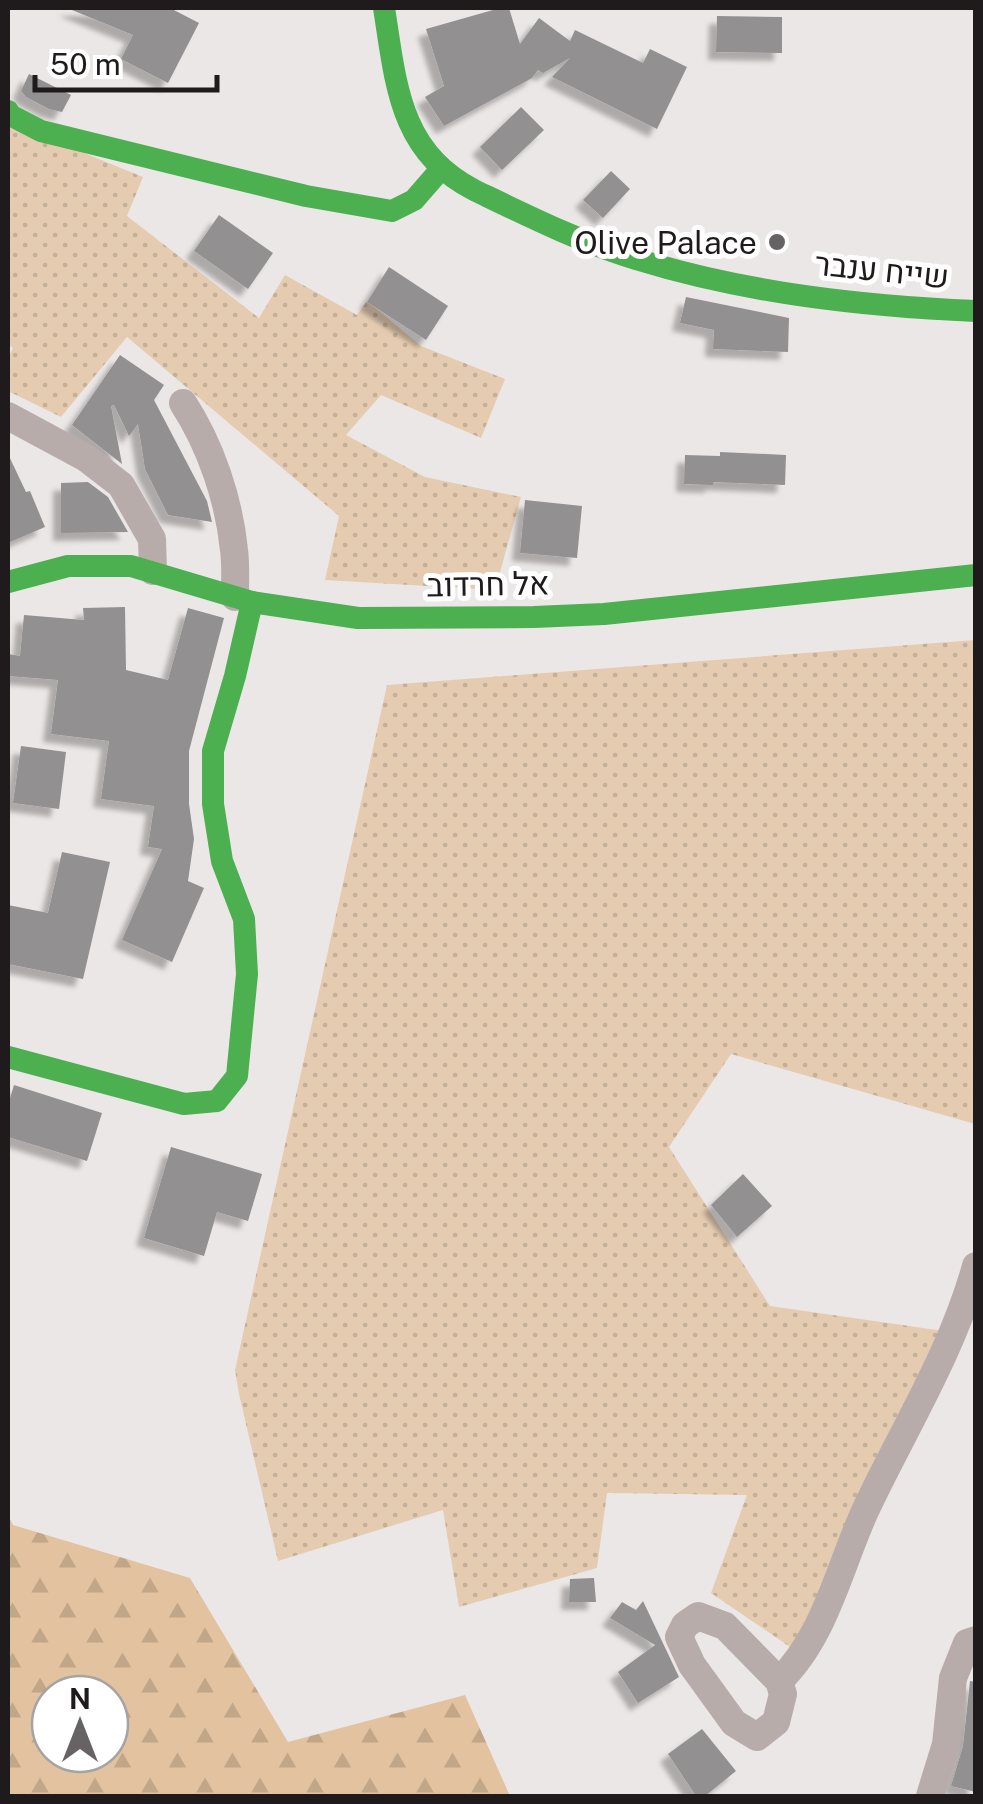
<svg xmlns="http://www.w3.org/2000/svg" width="983" height="1804" font-family="'Public Sans',Heebo,sans-serif">
<defs>
<pattern id="grass-dots" width="8" height="8" patternUnits="userSpaceOnUse" patternTransform="scale(2.5)"><rect width="8" height="8" fill="#e5ccb1"/><path d="M2 2h.1M6 6h.1" fill="none" stroke="#c4af98" stroke-width="1.8" stroke-linecap="round"/></pattern>
<pattern id="forest-firs" width="22" height="20" patternUnits="userSpaceOnUse" patternTransform="scale(2.5)"><rect width="22" height="20" fill="#e2c29f"/><path d="M5 1l3.5 6h-7zM16 11l3.5 6h-7z" fill="#c1a688"/></pattern>
<filter id="shadow"><feDropShadow dx="-8" dy="8" stdDeviation="2.5" flood-color="#0004"/></filter>
</defs>
<rect width="100%" height="100%" fill="#ece7e7"/>
<g fill="url(#grass-dots)">
<path d="M8,122L143,177L127,216L259,318L285,275L357,315L367,301L421,346L505,379L481,438L381,395L346,435L425,477L521,497L495,590L325,580L339,516L127,337L61,417L8,391V358L13,348L8,344Z"/>
<path d="M975,640V1124L731,1054L669,1147L770,1306L944,1331L793,1649L711,1593L747,1495L607,1493L597,1568L459,1607L443,1510L278,1561L239,1394L235,1370L387,685Z"/>
</g>
<path fill="url(#forest-firs)" fill-rule="evenodd" d="M8,1515L13,1525L190,1578L288,1742L465,1695L510,1796H8ZM50,1694H110V1754H50Z"/>
<g fill="#939091" filter="url(#shadow)">
<path d="M67,8H170L199,23L168,83L121,59L133,35Z"/>
<path d="M500,8H509L520,44L539,18L570,41L575,30L643,63L650,49L687,67L657,129L552,77L570,58L543,73L538,70L532,78L444,126L425,97L444,86L426,29Z"/>
<path d="M717,16L782,17V53L716,52Z"/>
<path d="M29,74L71,95L62,112L49,109L26,97L21,91Z"/>
<path d="M521,107L544,130L502,170L480,147Z"/>
<path d="M611,171L630,189L603,218L583,200Z"/>
<path d="M219,215L273,253L248,289L194,251Z"/>
<path d="M389,267L448,306L426,340L367,302Z"/>
<path d="M686,297L789,318L788,352L713,349L714,330L680,323Z"/>
<path d="M120,355L164,385L154,400L207,501L212,522L168,515L145,469L138,424L129,436L114,405L111,406L122,464L72,425Z"/>
<path d="M720,452L786,455L785,485L713,482V485L684,484L685,455L720,456Z"/>
<path d="M8,454L26,492L30,491L45,527L8,543Z"/>
<path d="M88,482L108,497L128,532L61,533V483Z"/>
<path d="M525,500L582,506L577,558L520,553Z"/>
<path d="M125,607L126,670L168,680L188,608L224,618L189,751V804L194,839L188,881L204,888L172,962L122,940L162,849L148,847L154,806L101,799L109,741L51,734L58,680L8,676V654L20,656L24,615L84,620L83,608Z"/>
<path d="M21,746L66,752L59,809L13,803Z"/>
<path d="M62,852L110,862L83,979L8,964V905L48,913Z"/>
<path d="M14,1085L102,1113L87,1161L8,1137V1105Z"/>
<path d="M171,1147L262,1174L248,1221L217,1212L204,1256L144,1238Z"/>
<path d="M743,1174L772,1206L737,1237L711,1205Z"/>
<path d="M594,1578L596,1602H569L570,1579Z"/>
<path d="M643,1601L679,1677L638,1703L618,1672L655,1645L610,1618L622,1602L636,1610Z"/>
<path d="M970,1681L976,1682V1792L951,1786L963,1746Z"/>
<path d="M702,1729L736,1771L705,1796H696L668,1754Z"/>
</g>
<g fill="none" stroke-linecap="round" stroke-linejoin="round">
<g stroke="#b8acaa" stroke-width="28">
<path d="M183,403C211,446 229,500 234,550C236,565 235,582 235,597"/>
<path d="M8,416L86,458L121,485L152,539L153,571"/>
<path d="M698,1616L725,1626L779,1681L783,1694L776,1722L757,1737L734,1723L692,1665L679,1637L685,1625Z"/>
<path d="M779,1681C825,1637 839,1568 865,1511C903,1430 952,1353 976,1266"/>
<path d="M930,1796L946,1744L953,1678L967,1643L976,1640"/>
</g>
<g stroke="#4caf50" stroke-width="22">
<path d="M384,8C396,83 399,152 474,190C526,215 580,242 636,259C746,293 861,306 976,311"/>
<path d="M8,111L10,115L41,131L306,196L392,211L414,200L441,169"/>
<path d="M8,582L68,566H131L252,602L358,618L534,617L604,614L976,575"/>
<path d="M8,1057L184,1104L217,1101L237,1076L247,974L244,919L222,861L213,804V751L235,676L252,602"/>
</g>
</g>
<circle fill="#676263" stroke="#fff" stroke-width="4" cx="777" cy="242" r="10"/>
<g text-anchor="middle" dominant-baseline="central" stroke-width="10" stroke-linejoin="round" paint-order="stroke">
<g font-size="32" fill="#1f1b1c" stroke="#fff" text-anchor="end">
<text x="757" y="242">Olive Palace</text>
</g>
<g font-size="32" fill="#1f1b1c" stroke="#fff">
<text transform="translate(882 270) rotate(6)">שייח ענבר</text>
<text transform="translate(488 584) rotate(-1)">אל חרדוב</text>
</g>
</g>
<rect width="983" height="1804" fill="none" stroke="#1f1b1c" stroke-width="20"/>
<g transform="translate(80 1724)"><circle r="48" fill="#ffffff" stroke="#a5a4a4" stroke-width="2.5"/>
<path d="M0-8L18 38L0 25L-18 38Z" fill="#676263"/>
<text y="-15" font-size="28" font-weight="bold" text-anchor="middle" fill="#1f1b1c">N</text>
</g>
<path d="M35 75v15h182v-15" fill="none" stroke="#1f1b1c" stroke-width="5"/>
<text x="50" y="75" font-size="30" fill="#1f1b1c" stroke="#ffffff" stroke-width="8" paint-order="stroke">50 m</text>
</svg>
